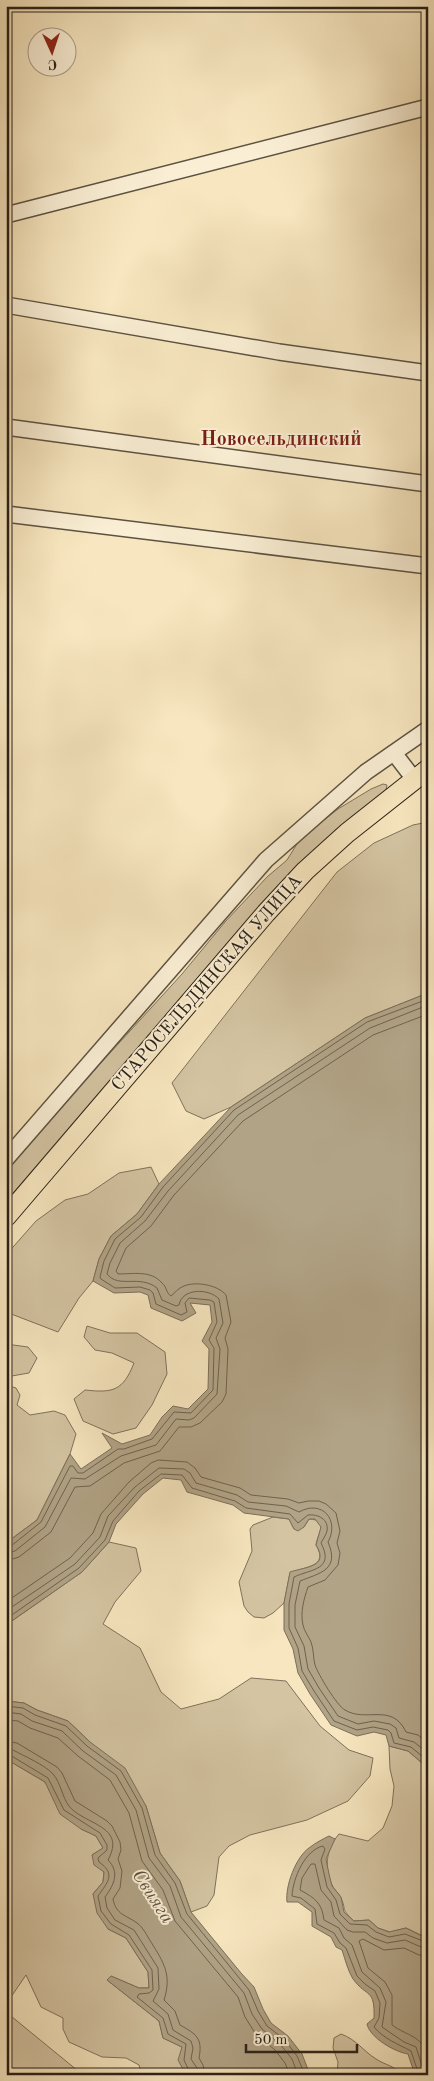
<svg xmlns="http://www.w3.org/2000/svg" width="434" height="2081" font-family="'Old Standard TT',serif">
<rect width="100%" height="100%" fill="#f7e6bf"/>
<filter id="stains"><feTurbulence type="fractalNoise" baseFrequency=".004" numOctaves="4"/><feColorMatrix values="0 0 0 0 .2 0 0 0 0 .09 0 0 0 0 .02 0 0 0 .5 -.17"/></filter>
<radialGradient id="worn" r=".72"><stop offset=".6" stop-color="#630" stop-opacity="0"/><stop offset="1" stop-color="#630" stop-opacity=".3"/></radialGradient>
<g fill="#d4c4a2" stroke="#7f725c">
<path d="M383,784L387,785L386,790L61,1140L6,1202V1171L99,1065L182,974L225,922L267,877L287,860L300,839L338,809L371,789Z"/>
<path d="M428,822V993L365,1018L231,1107L204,1119L186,1111L172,1083L337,872L374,843L413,825Z"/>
<path d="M151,1167L159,1184L137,1214L111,1236L99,1259L93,1281L79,1298L58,1332L6,1312V1255L36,1221L65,1200L88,1194L119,1173Z"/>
<path d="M87,1326L110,1333H137L165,1352L167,1374L152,1405L136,1428L113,1434L83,1421L74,1399L85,1390C113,1393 123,1391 134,1363L112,1353L95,1350L84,1337Z"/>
<path d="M6,1344L28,1347L37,1358L29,1373L6,1377Z"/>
<path d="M6,1385L16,1388L20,1395L17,1405L30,1415L54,1411L65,1415L76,1434L70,1454L37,1520L6,1543Z"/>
<path d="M273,1517L289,1519L294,1529L304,1527L309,1519C330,1520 317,1534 316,1545C329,1567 306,1566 290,1573L284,1603L273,1613L264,1618L254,1617L248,1612L244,1606L239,1582L252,1551L250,1529L253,1525Z"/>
<path d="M109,1542L136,1548L141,1571L115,1602L103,1624L140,1648L161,1692L181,1709L219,1699L251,1678L286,1681L320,1726L349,1750L373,1758L370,1776L348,1801L307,1820L250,1835L229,1846L219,1857L214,1895L207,1906L191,1912L180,1881L160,1853L146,1806L90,1742L68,1721L37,1710L24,1703L6,1701V1625L82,1572Z"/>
<path d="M389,1746L408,1751L428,1768V1934L425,1937L406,1928L390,1932L378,1928L369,1920L354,1921C340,1908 347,1911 341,1898C339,1893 334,1890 332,1885C324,1867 326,1849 339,1834L368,1841L383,1828L392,1806L394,1786L390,1769Z"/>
<path d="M6,1759L45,1782L81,1829L96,1836L103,1848L92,1855L104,1872L103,1882L93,1894L108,1929L126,1938L148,1972L149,1988H139L111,1976L107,1980L159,2021L163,2038L182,2047L184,2071L189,2075H142L139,2065L126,2058L102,2057L69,2042L63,2029V2018L41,2007L26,1975L11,1997L6,1991Z"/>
<path d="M6,2012L83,2075H6Z"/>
<path d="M341,2034C357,2040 362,2050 376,2059C387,2066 391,2064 403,2075H337L338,2062L333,2048L334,2038Z"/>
</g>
<g fill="#b1a386" stroke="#7b6f5a">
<path d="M428,993V1768L408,1751L389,1746L386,1735L374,1732L357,1736L331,1725L310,1694L298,1673L293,1649L284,1630V1603L290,1572C305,1567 330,1567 316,1545L321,1527L315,1519H309L304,1527L298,1531L294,1529L289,1519L244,1513L233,1505L187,1492L181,1480L163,1478L143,1494L116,1524L109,1542L82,1572L6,1625V1543L37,1520L70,1454L81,1469L112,1448L102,1433L122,1444L150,1435L162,1417L173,1406L188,1409L208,1389L209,1349L202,1341L212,1322L210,1305L190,1303L196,1313L182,1321L151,1308L148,1295L140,1292L114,1293L93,1281L99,1259L111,1236L137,1214L159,1184L231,1107L365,1018Z"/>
<path d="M6,1701L24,1703L37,1710L68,1721L90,1742L125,1768L146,1806L160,1853L180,1881L191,1912L241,1973L254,1987L263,2009L271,2023L288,2036L302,2054L309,2072L313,2075H189L184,2071L178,2060L182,2047L163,2038L159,2021L107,1980L111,1976L139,1988H149L148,1972L126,1938L108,1929L97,1913L93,1894L103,1882L104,1872L94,1865L92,1855L103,1848L96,1836L81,1829L60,1814L45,1782L6,1759Z"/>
<path d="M329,1836L335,1839L326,1859L329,1874L332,1886L341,1897L344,1912L354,1921L369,1920L378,1928L389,1932L406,1928L424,1937L428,1934V2075H415L408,2054C395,2052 370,2038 367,2024L374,2018C375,1988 367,1998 353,1979C348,1971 345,1959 342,1950L336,1947L331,1937L312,1926V1912L298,1902H287C285,1886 296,1857 309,1848C315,1843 323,1839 329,1836Z"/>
</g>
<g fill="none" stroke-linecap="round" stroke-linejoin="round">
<g stroke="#6e624e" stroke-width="1">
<path d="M6,1547L11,1546L41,1522L70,1466H73L78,1473H83L118,1449H124L152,1439L174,1412L191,1413L213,1390L214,1348L209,1340L217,1322L214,1302L210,1300L189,1298L185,1303L187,1312L181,1315L156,1304L153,1293L150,1290L140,1287L115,1288L101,1279L100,1277L104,1261L115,1239L141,1217L163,1187L234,1110L367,1022L428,999"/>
<path d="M6,1553L15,1551L45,1527L71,1478L85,1479L121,1456L156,1445L176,1419L189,1420L194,1418L217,1394L220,1349L216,1338L223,1323L219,1299C209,1288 182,1288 179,1305L176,1306L162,1300L157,1288C139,1274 119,1289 107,1274L110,1263L120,1243L145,1221L168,1191L238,1115L370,1028L428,1005"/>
<path d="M6,1561L19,1557L51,1532L75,1487L90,1486L124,1463L160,1451L179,1427H191L200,1423L222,1402L226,1394L228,1349L225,1338L231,1322L226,1295C218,1285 196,1281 184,1286C178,1288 175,1293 171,1296C166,1293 167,1287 162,1283C151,1270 133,1274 118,1274L116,1271L126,1248L151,1226L174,1195L243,1121L373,1035L428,1014"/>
<path d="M6,1602L70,1558L93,1533L101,1514L129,1482L151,1463L158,1460L187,1462L195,1468L201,1477L240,1488L251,1495L288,1499L299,1503L308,1501H319L326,1504L336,1513L340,1531L337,1543L340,1553L338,1565L325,1580L308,1587C304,1599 300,1612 303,1625C304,1631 309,1637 311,1642C314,1650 313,1658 315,1665C318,1674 337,1706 345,1710C366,1723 392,1702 406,1732L418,1735L428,1743"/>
<path d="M6,1611L75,1564L100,1537L108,1516L135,1487L159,1468L184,1469L190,1473L196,1483L237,1495L248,1502L286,1506L299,1512C322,1499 340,1520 328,1542C340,1570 320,1573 300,1581L295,1605V1627L304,1646L308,1669L319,1688L338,1716L358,1724L374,1721L390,1724L396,1728L399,1738L414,1742L428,1753"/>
<path d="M6,1619L79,1568L105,1540L113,1521L139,1491L161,1474L182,1475L192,1488L235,1501L246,1508L290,1514L298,1523L308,1515C318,1514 329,1519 327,1531C326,1535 323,1539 321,1543C335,1570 311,1569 294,1577L289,1604V1628L298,1648L302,1671L314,1691L334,1721L357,1730L373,1727L388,1730L391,1733L394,1743L411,1747L428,1761"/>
<path d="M6,1706L23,1708L35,1715L66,1726L87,1746L121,1771L142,1808L155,1855L175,1883L187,1914L249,1990L258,2011L267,2026L284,2039L297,2056L305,2075"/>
<path d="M6,1712L21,1714L32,1721L62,1731L83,1751L116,1775L136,1810L149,1858L170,1886L181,1917L244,1993L252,2014L262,2029L280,2044L292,2059L298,2075"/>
<path d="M6,1720L18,1721L30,1728L58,1738L78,1756L110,1780L129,1813L142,1861L163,1890L175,1921L238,1997L245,2017L255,2033L275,2050L285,2063L290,2075"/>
<path d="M6,1741L17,1743L57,1767L62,1773L75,1801L107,1821L112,1826L120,1842L121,1850L118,1859L122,1871L120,1888L113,1899C116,1915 126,1915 137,1923C143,1927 147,1936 151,1942C164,1963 172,1975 164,2000L175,2011L180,2025C196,2034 203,2038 199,2058L203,2065L205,2075"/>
<path d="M6,1748L13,1750C24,1756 45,1765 53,1774C61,1783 62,1797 69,1806C84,1825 127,1825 108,1860C120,1872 114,1885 105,1897L107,1908L115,1920L134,1930L158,1968L159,1989L153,2001L168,2014L173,2030L191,2041L193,2048L191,2059L197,2068L198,2075"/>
<path d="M6,1755H10L48,1778L64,1810L100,1833L107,1845V1850L98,1858L99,1862C116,1874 108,1882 98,1896L101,1911L111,1924L129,1935L152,1970L153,1990L149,1993L139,1994L137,1997L163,2018L168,2034L186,2044L184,2060L191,2075"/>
<path d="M428,1955H419L404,1948L384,1950L363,1939L359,1941L368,1968L385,1982L392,1995V2025C407,2036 421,2035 428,2055"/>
<path d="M419,2075L411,2051C398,2044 384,2039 374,2027L379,2018L380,2003L375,1991L365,1984L357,1976L346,1948L340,1943L334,1933L317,1924L315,1909L301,1898L292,1896C293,1878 305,1850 323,1846L325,1849L321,1860L327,1887L336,1900L340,1914L350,1924L367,1925L376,1932L389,1937L405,1934L423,1941H428"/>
<path d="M425,2075L416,2047L404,2042L382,2027L386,2002L380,1988L362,1972L352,1945L344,1938L339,1928L324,1920C322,1903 315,1898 300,1890L302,1878L311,1864H315L321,1890L331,1902L334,1916L347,1930L353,1932H365L373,1938L387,1943L405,1940L421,1947H428"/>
</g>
<g stroke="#5d5241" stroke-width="18">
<g id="minor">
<path d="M6,215L428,107"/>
<path d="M6,305L279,352L428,373"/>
<path d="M6,427L428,484"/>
<path d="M6,514L428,566"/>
<path d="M394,753L414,779"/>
<path d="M6,1159L266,860L366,772L428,729"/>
</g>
</g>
<g stroke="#2a2017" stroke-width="21">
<path id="major" d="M6,1217L266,913L305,871L347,833L428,769"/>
</g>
<use href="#minor" stroke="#faefd5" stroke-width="15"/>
<use href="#major" stroke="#f7e6bf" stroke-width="19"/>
</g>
<g text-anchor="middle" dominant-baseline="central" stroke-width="4" stroke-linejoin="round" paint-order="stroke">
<g font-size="18" fill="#2a2017" stroke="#faefd5">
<text transform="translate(207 983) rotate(-49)">СТАРОСЕЛЬДИНСКАЯ УЛИЦА</text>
</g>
<g font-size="19" font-style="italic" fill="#594e3e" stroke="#faefd5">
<text transform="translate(152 1897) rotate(57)">Свияга</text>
</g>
<g font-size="20" font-weight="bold" fill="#7a1f14" stroke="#faefd5">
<text x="281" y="440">Новосельдинский</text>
</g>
</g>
<rect width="434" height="2081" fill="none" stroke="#f7e6bf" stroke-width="25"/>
<rect x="8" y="8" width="419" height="2066" fill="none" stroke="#2a2017" stroke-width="2.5"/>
<rect x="12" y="12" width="409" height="2056" fill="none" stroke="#2a2017"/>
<g transform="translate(52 52) rotate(177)"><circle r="24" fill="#faefd5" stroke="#a79c89"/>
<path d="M0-4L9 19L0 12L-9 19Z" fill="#8f2418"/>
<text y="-8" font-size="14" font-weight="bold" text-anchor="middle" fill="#2a2017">С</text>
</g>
<path d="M246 2044v8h111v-8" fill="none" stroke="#2a2017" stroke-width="2.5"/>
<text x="254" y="2044" font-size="15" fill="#2a2017" stroke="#faefd5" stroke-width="4" paint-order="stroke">50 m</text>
<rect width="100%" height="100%" filter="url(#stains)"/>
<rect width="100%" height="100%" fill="url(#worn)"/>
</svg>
